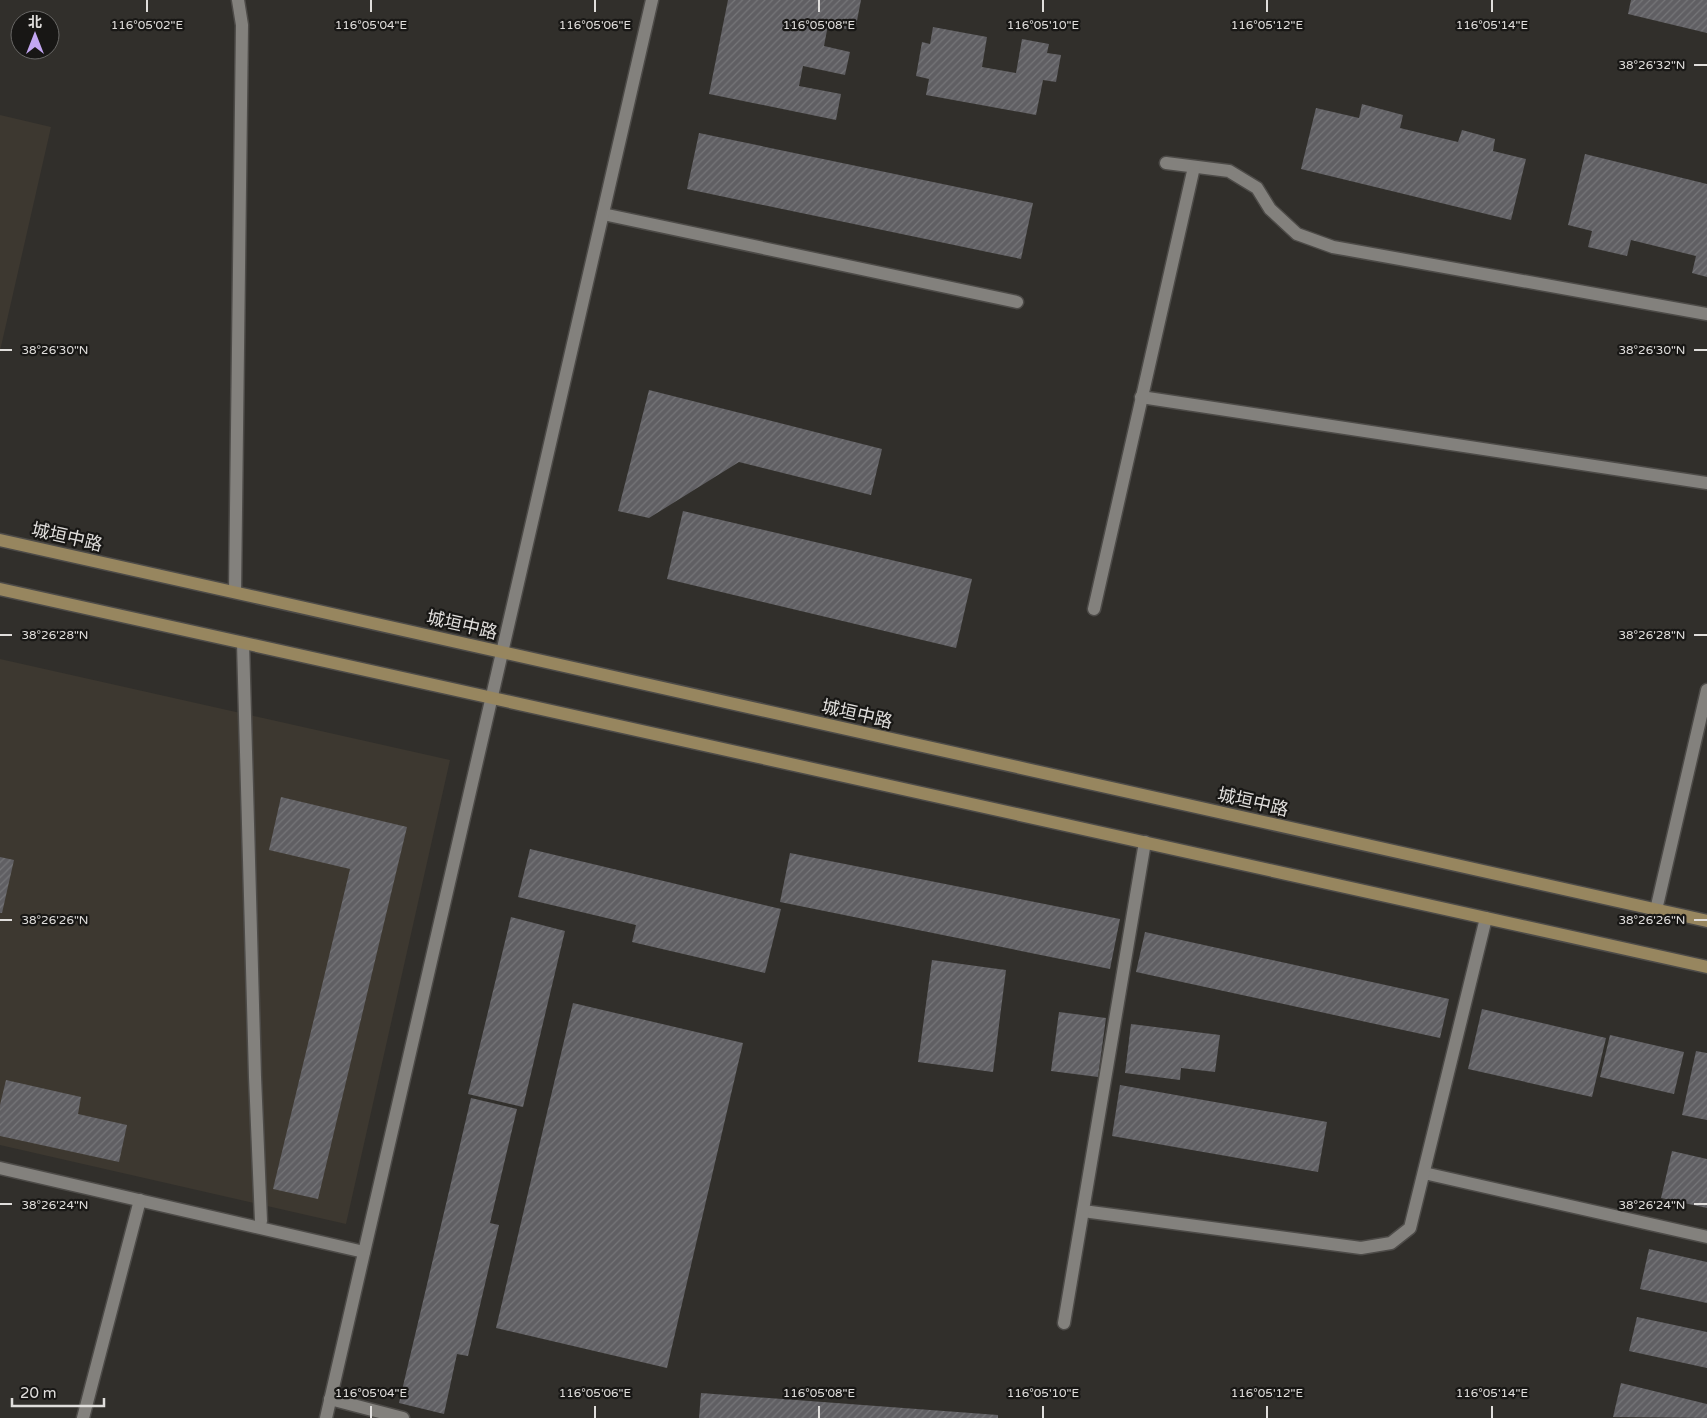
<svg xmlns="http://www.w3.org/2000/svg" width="1707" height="1418" font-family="'Varela Round','Noto Sans SC',sans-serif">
<defs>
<pattern id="building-hatch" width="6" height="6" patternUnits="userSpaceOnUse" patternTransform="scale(1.25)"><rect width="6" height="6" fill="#605f63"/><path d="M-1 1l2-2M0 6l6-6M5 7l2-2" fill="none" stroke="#767679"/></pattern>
</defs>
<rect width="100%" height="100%" fill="#312f2b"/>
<g fill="#3d3830">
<path d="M0,115L51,127L0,351Z"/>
<path d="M0,659L450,760L346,1224L0,1145Z"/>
</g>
<g fill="url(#building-hatch)">
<path d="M728,0H861L855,31L828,25L824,46L850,52L845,75L803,66L799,86L841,94L836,120L709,94Z"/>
<path d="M1631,0H1707V33L1628,14Z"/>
<path d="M933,27L987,37L982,67L1016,73L1022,39L1049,44L1047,53L1061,55L1056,82L1043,80L1036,115L926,95L929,79L916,76L922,42L930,44Z"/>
<path d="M1362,104L1403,115L1400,128L1458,142L1462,130L1495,139L1493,151L1526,159L1511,220L1301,169L1316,108L1359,118Z"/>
<path d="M699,133L1033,203L1021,259L687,189Z"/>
<path d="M1585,154L1707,184V277L1692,273L1696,256L1631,240L1627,256L1588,247L1592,231L1568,225Z"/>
<path d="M649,390L882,449L871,495L739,462L649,518L618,511Z"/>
<path d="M683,511L972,579L956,648L667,579Z"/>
<path d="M281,797L407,827L318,1199L273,1189L350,869L269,850Z"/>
<path d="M530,849L781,909L765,973L632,942L636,925L518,897Z"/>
<path d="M790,853L1120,919L1110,969L780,902Z"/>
<path d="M0,857L14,860L2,913H0Z"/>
<path d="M511,917L565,931L523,1107L468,1094Z"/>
<path d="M1145,932L1449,999L1440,1038L1136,972Z"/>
<path d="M932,960L1006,970L993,1072L918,1062Z"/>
<path d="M573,1003L743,1043L667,1368L496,1328Z"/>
<path d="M1482,1009L1606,1038L1592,1097L1468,1069Z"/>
<path d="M1059,1012L1106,1018L1098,1077L1051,1071Z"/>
<path d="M1131,1024L1220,1035L1215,1072L1181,1068L1180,1080L1125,1073Z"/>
<path d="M1610,1035L1684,1052L1674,1094L1600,1077Z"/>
<path d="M1696,1051L1707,1053V1120L1682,1115Z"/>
<path d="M6,1080L81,1097L78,1114L127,1125L119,1162L0,1136V1105Z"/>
<path d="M1120,1085L1327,1122L1318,1172L1112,1136Z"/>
<path d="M471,1098L517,1109L490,1223L499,1225L468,1356L457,1354L444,1414L399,1403Z"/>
<path d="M1672,1151L1707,1159V1208L1661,1198Z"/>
<path d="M1649,1249L1707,1262V1303L1640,1289Z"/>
<path d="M1637,1317L1707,1332V1368L1629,1351Z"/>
<path d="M1621,1383L1707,1404V1418L1613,1417Z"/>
<path d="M701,1393L998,1415V1418H699Z"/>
</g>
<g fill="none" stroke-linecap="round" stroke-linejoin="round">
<g stroke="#4d4b48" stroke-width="15">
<g id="service">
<path d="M603,214L1017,302"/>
<path d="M1424,1173L1707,1237"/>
<path d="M1083,1211L1361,1248L1391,1243L1410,1228L1486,918"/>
<path d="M1064,1323L1145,842"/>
</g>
</g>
<g stroke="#4d4b48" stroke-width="15">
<g id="minor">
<path d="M1166,163L1229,171L1257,188L1270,209L1297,234L1333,247L1707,314"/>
<path d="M1141,397L1707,483"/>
<path d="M235,592L242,25L238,0"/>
<path d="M1094,609L1194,167"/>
<path d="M243,643L255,1077L261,1221"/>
<path d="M0,1168L364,1252"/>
<path d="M330,1399L403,1418"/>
<path d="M83,1418L140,1200"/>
</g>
</g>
<g stroke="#4d4b48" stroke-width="15">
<g id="tertiary">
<path d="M1656,910L1707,690"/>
<path d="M326,1418L652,0"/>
</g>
</g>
<g stroke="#4d4b48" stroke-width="15">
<g id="secondary">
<path d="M0,540L1707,921"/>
<path d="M0,589L1707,967"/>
</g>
</g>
<use href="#service" stroke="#83817d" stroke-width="12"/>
<use href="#minor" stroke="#83817d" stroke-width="12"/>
<use href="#tertiary" stroke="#83817d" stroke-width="12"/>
<use href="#secondary" stroke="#97865f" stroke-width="12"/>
</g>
<path fill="none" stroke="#e0dedc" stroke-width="2" d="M147,0V12M371,0V12M595,0V12M819,0V12M1043,0V12M1267,0V12M1492,0V12M1694,65H1707M0,350H12M1694,350H1707M0,635H12M1694,635H1707M0,920H12M1694,920H1707M0,1204H12M1694,1204H1707M371,1406V1418M595,1406V1418M819,1406V1418M1043,1406V1418M1267,1406V1418M1492,1406V1418"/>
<g text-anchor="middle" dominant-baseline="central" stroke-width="4.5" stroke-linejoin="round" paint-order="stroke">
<g font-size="18" fill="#e0dedc" stroke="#181715">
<text transform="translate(67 537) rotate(13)">城垣中路</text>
<text transform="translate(462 625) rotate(13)">城垣中路</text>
<text transform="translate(857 714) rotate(13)">城垣中路</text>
<text transform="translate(1253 802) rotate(13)">城垣中路</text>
</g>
</g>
<g font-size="12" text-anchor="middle" fill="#e0dedc" stroke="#181715" stroke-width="4.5" stroke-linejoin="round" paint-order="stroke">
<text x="147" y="29">116°05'02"E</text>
<text x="371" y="29">116°05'04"E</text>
<text x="595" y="29">116°05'06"E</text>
<text x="819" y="29">116°05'08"E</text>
<text x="1043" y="29">116°05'10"E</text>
<text x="1267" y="29">116°05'12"E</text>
<text x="1492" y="29">116°05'14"E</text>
<text x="1652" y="69">38°26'32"N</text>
<text x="55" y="354">38°26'30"N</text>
<text x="1652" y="354">38°26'30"N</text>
<text x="55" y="639">38°26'28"N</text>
<text x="1652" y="639">38°26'28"N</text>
<text x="55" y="924">38°26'26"N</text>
<text x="1652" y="924">38°26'26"N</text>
<text x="55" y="1209">38°26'24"N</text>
<text x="1652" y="1209">38°26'24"N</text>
<text x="371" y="1397">116°05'04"E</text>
<text x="595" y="1397">116°05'06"E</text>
<text x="819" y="1397">116°05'08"E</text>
<text x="1043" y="1397">116°05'10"E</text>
<text x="1267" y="1397">116°05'12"E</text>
<text x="1492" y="1397">116°05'14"E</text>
</g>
<g transform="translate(35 35)"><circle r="24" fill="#181715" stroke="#686765"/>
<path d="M0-4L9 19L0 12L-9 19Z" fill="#c3a7f2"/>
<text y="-8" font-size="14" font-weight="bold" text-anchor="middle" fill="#e0dedc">北</text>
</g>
<path d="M12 1398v8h92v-8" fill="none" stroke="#e0dedc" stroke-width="2.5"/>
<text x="20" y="1398" font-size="15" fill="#e0dedc" stroke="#181715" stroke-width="4" paint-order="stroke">20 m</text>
</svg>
